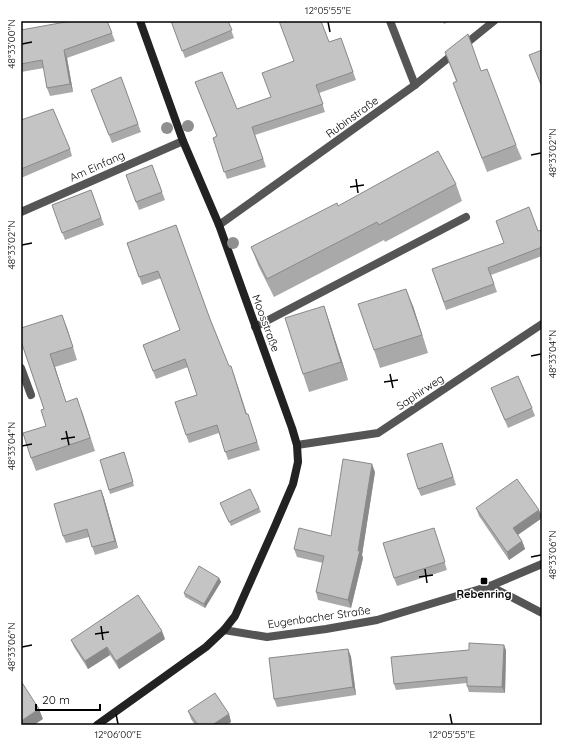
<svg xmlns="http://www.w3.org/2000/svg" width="563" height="746" font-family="Quicksand,sans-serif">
<rect width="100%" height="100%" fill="#fff"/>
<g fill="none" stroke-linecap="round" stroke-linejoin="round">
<path stroke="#555" stroke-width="8" d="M255,327L466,217"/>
<g stroke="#555" stroke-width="8">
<path d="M390,21L415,85"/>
<path d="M21,212L183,141"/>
<path d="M219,225L415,85L494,21"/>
<path d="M21,368L31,395"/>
<path d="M297,445L378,433L542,324"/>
<path d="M490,586L542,613"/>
<path d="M224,630L267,637L326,629L377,620L490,586L542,564"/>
</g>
<path stroke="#222" stroke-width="8" d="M97,725L206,647L224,630L235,616L275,526L293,484L298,462L297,445L292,428L219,225L183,141L140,21"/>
</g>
<g fill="#8f8f8f">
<circle cx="188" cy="126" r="6"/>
<circle cx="167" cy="128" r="6"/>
<circle cx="233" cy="243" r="6"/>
</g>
<g fill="#a9a9a9">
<path d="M107,21L115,41L67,58L73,92L50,96L47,88L44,68L21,72V30Z"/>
<path d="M171,21H228L234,38L185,58Z"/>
<path d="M443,21H450L444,24Z"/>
<path d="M341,38L356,80L319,93L325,112L255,135L266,167L227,179L213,138L217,137L195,82L237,109L271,97L294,61L329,42Z"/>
<path d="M445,52L481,71L516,145L522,159L487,172L458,97L456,81Z"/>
<path d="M121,77L141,132L112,143L94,97Z"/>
<path d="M21,120L70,149L72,156L21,178Z"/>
<path d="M152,165L165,200L139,210L126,175Z"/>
<path d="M456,184L462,201L385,242L384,240L274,297L258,265L251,247L338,206Z"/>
<path d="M91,190L104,225L65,240L52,205Z"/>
<path d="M176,225L210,319L229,366L234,374L247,414H248L260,450L228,460L219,433L189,443L186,435L197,395L188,367L156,379L143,345L180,330L161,278L142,285L127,243Z"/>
<path d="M542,230V256L491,275L497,292L446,310L432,269Z"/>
<path d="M324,306L330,324L348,380L309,392L303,374Z"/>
<path d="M413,306L428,353L380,368L374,350Z"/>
<path d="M67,328L77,360L55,367L66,402L82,411L95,451L36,471L31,458L46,426L44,409L21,341Z"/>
<path d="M491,388L532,408L535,416L508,428Z"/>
<path d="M442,443L456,485L421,496L418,489Z"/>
<path d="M124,452L134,486L110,494L100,460Z"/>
<path d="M375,472L362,555L363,558L351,608L318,600L316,592L323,563L297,557L294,549L331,536Z"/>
<path d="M101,490L104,498L118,548L95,555L89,537L66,543L63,536Z"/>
<path d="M220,503L259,508L261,512L231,526Z"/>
<path d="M476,508L539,510L542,518L518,535L522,541L525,549L509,560L479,516Z"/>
<path d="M434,528L447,570L397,586L394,578Z"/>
<path d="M219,578L221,582L205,608L185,597L184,593Z"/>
<path d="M165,639L119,669L110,655L88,669L74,647L71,640Z"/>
<path d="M348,649L351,657L356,695L277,707L274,699Z"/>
<path d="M506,650L505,693L469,692L467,686V683L396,690L394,684Z"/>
<path d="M188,711L229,714L231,722L226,725H195L191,719Z"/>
</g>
<g fill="#898989">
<path d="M64,50L67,58L73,92L70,84Z"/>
<path d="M406,289L413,306L428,353L422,335Z"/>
<path d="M324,306L330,324L348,380L341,362Z"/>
<path d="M62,315L67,328L77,360L73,347Z"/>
<path d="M50,354L55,367L70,415L66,402Z"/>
<path d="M372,464L375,472L362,555L363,558L351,608L348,600L358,551Z"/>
<path d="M101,490L104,498L118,548L115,541Z"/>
<path d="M539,510L542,518L516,536L513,528Z"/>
<path d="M522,541L525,549L509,560L507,552Z"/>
<path d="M219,578L221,582L205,608L204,604Z"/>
<path d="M162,631L165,639L119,669L116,661Z"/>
<path d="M504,645L506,650L505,693L502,687Z"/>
<path d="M107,647L110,655L88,669L85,661Z"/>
<path d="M348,649L351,657L356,695L353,687Z"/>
<path d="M39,709L43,719L34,725H21V721Z"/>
<path d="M229,714L231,722L226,725H212Z"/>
</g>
<g fill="#c4c4c4" stroke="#898989">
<path d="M71,21H107L112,33L64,50L70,84L47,88L42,60L21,64V30Z"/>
<path d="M171,21H228L232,30L182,51Z"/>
<path d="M279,21H321L329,42L341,38L353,72L316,85L323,104L252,127L263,159L224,172L213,138L217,136L195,82L222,72L237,109L271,97L262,73L294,61Z"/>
<path d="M468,34L481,71L487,69L516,145L482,158L453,83L457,81L445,52Z"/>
<path d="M542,50V87L529,55Z"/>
<path d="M121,77L138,124L109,135L91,90Z"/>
<path d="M53,109L70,149L21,169V120Z"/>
<path d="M438,151L456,184L379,225L377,222L267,279L251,247L337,203L338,206Z"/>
<path d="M152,165L162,192L136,202L126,175Z"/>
<path d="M91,190L101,218L62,233L52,205Z"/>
<path d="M529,207L538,231L542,230V247L488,268L494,284L444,302L432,269L504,243L496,221Z"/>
<path d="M176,225L210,319L229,366H231L246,414H248L257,442L225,452L217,425L186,435L175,402L197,395L185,359L153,371L143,345L180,330L158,271L139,277L127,243Z"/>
<path d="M406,289L422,335L374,350L358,304Z"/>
<path d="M324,306L341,362L303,374L285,318Z"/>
<path d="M62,315L73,347L50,354L66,402L77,398L90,438L31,458L23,433L46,426L41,410L44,409L21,341V328Z"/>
<path d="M518,376L532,408L505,420L491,388Z"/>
<path d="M442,443L453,477L418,489L407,454Z"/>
<path d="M124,452L133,482L109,490L100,460Z"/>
<path d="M343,459L372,464L358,551L360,550L348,600L316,592L324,556L294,549L299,528L331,536Z"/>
<path d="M517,479L539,510L513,528L522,541L507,552L476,508Z"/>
<path d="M250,489L259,508L229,522L220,503Z"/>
<path d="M101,490L115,541L92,547L87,529L63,536L54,504Z"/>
<path d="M434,528L445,562L394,578L383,543Z"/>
<path d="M199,566L219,578L204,604L184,593Z"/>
<path d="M138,595L162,631L116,661L107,647L85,661L71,640Z"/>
<path d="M469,643L504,645L502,687L467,686V677L394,684L391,657L469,650Z"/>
<path d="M348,649L353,687L274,699L269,658Z"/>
<path d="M21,681L39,709L21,721Z"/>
<path d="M215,693L229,714L212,725H198L188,711Z"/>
</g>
<path fill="none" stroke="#000" stroke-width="1.5" d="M328,22L330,32M22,44L32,42M531,155L541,153M356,179L358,193M350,187L364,185M22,245L32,243M531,356L541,354M390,374L393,388M384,382L398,380M66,431L69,445M61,439L75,437M22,446L32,444M531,557L541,555M425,569L427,583M419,577L433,575M101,626L103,640M95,634L109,632M22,647L32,645M116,714L118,724M450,714L452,724"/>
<rect fill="#000" stroke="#fff" stroke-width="1.5" x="480" y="577" width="8" height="8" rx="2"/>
<g text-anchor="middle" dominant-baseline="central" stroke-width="3" stroke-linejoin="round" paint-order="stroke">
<g font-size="11" fill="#000" stroke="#fff">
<text transform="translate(352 117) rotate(-36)">Rubinstraße</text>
<text transform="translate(97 166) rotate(-24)">Am Einfang</text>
<text transform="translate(266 323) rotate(70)">Moosstraße</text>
<text transform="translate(420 392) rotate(-34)">Saphirweg</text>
<text transform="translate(319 617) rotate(-8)">Eugenbacher Straße</text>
</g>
<g font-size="11" font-weight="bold" fill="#000" stroke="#fff">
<text x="484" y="594">Rebenring</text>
</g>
</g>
<rect width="563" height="746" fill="none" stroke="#ffffff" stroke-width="44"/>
<path d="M36 704v6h64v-6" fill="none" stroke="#000000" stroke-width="2"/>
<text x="42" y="704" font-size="12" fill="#000000" stroke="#ffffff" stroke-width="3" paint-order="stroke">20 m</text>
<rect x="22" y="22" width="519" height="702" fill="none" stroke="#000" stroke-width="1.5"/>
<g font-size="10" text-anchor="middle" fill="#000">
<text x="328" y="14">12°05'55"E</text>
<text transform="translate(11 44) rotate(-90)" y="4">48°33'00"N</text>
<text transform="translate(552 153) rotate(-90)" y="4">48°33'02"N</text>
<text transform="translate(11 245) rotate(-90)" y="4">48°33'02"N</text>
<text transform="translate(552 354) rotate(-90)" y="4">48°33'04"N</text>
<text transform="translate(11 446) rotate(-90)" y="4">48°33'04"N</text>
<text transform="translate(552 555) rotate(-90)" y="4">48°33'06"N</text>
<text transform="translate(11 647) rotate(-90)" y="4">48°33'06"N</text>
<text x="118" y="738">12°06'00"E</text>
<text x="452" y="738">12°05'55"E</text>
</g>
</svg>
